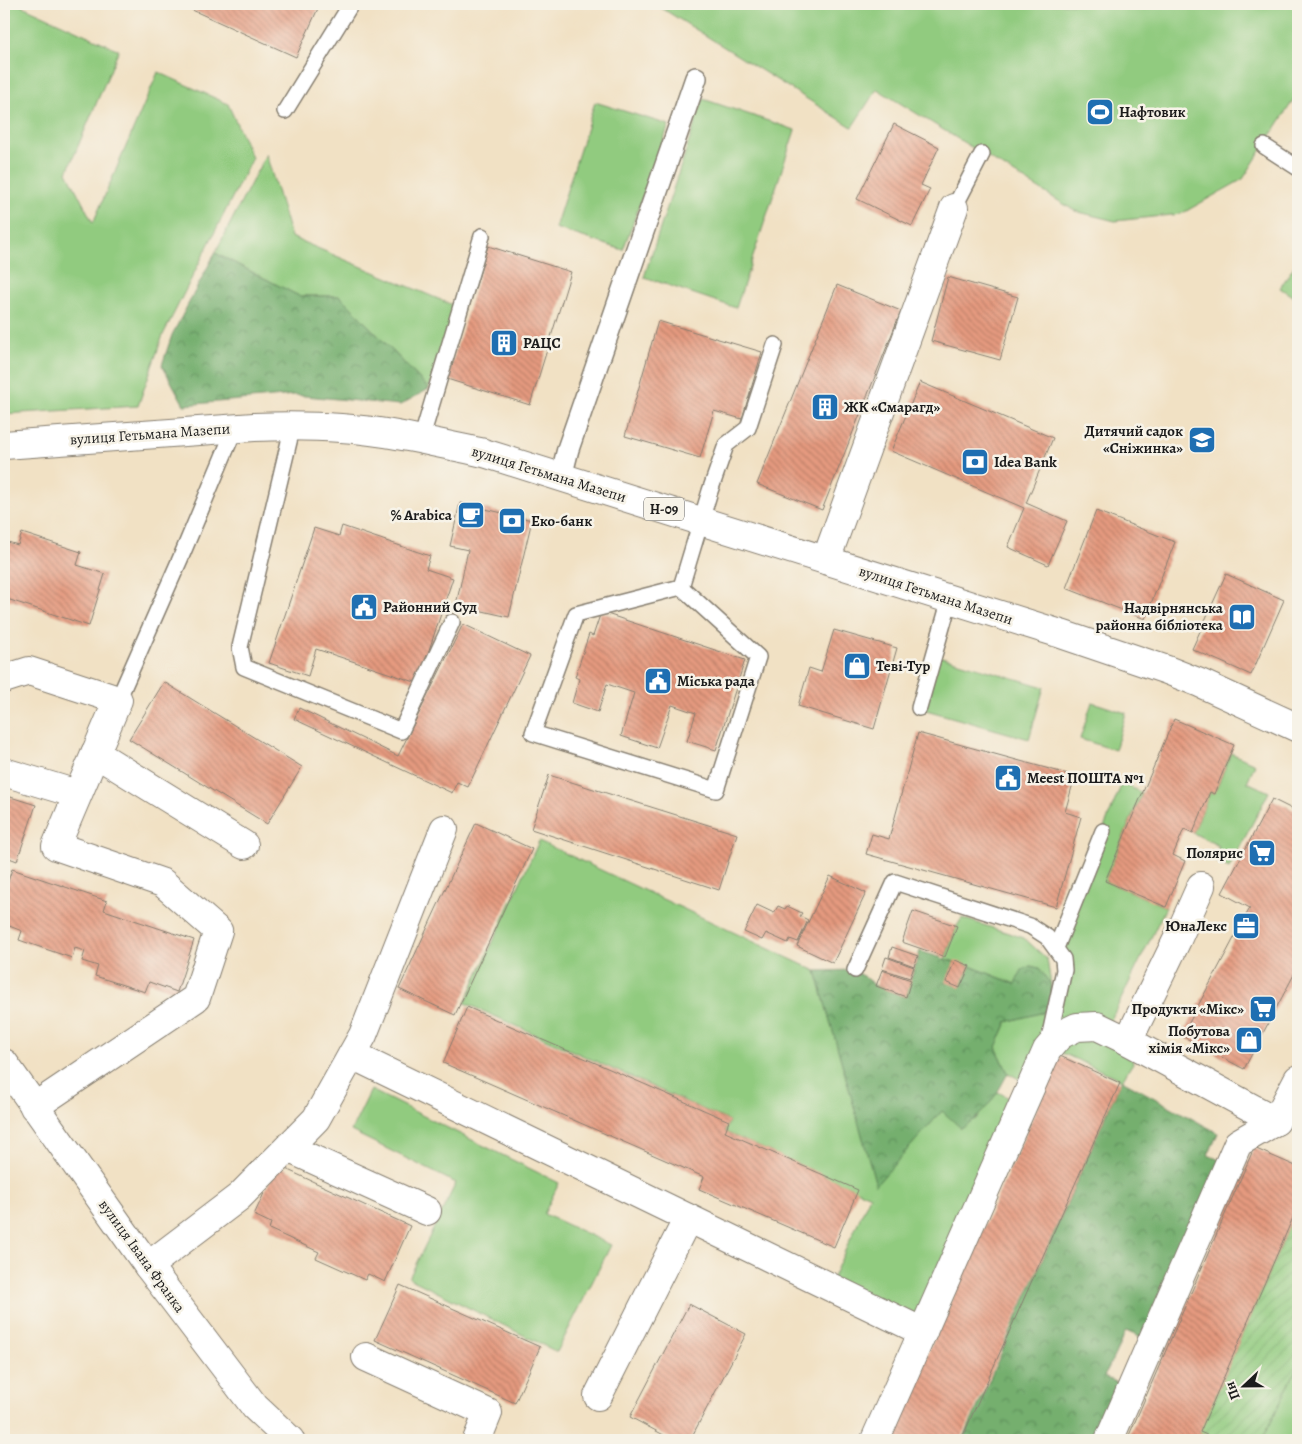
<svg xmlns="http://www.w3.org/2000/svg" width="1302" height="1444" font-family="Alegreya,serif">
<defs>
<pattern id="forest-crowns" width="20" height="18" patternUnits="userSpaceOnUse" patternTransform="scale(1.25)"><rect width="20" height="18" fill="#74af6e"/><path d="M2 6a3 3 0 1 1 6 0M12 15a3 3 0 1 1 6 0" fill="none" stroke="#5e8e5a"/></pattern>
<pattern id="garden-furrows" width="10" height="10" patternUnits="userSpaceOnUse" patternTransform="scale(1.25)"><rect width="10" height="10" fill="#91cb7f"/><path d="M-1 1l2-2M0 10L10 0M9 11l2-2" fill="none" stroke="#7cae6d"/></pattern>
<pattern id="building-back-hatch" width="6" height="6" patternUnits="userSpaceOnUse" patternTransform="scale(1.25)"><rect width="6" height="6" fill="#e59a7f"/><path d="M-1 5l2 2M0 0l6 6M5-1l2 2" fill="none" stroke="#b97d67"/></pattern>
</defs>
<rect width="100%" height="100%" fill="#f7f3e8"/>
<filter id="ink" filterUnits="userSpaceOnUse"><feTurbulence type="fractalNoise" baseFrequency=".02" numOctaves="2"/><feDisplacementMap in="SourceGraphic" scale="10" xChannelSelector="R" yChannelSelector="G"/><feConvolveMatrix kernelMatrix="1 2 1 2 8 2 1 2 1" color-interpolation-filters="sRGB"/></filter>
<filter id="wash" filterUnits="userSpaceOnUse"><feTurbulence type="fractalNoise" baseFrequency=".0096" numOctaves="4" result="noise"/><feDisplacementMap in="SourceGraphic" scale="20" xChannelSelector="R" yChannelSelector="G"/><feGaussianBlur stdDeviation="1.12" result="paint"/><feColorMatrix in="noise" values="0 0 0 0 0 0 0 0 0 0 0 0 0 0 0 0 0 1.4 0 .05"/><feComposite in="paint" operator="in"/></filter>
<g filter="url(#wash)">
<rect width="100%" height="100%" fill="#f1e1c4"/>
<g fill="#91cb7f" stroke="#56744e">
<path d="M4,4H18L119,50L67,172L93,223L158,72L228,104L252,158L163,335L138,406L4,414Z"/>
<path d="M655,4H1298V87L1296,96L1243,179L1181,214L1115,221L1075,211L877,89L852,127Z"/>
<path d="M703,99L795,130L736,308L644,277Z"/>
<path d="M595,102L669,125L623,250L555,228Z"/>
<path d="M266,154L291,237L455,306L429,389L340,296H299L215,253Z"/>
<path d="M1298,260V300L1280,288Z"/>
<path d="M935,655L1044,687L1029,739L919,708Z"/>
<path d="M1092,702L1126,713L1115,750L1080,739Z"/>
<path d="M1231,753L1255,764L1247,782L1269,792L1229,868L1213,860L1219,846L1193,833L1210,792L1214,794Z"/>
<path d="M1122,783L1142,793L1105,881L1166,907L1106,1030L1128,1041L1133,1063L1122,1080L1062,1053L1031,1085L1008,1073L996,1047L1007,1022L1033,1014L1043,1013L1064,970L1056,948Z"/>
<path d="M539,841L816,971L876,1184L942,1111L975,1120L998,1092L1022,1105L923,1332L829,1286L870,1196L725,1132L729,1121L465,1003Z"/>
<path d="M962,918L1024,938L1047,959L1051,985L1038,968L1030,966L1015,984L970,966L945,959L957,926Z"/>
<path d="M371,1090L559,1183L544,1214L611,1245L557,1352L409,1278L456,1183L351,1131Z"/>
<path d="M1298,1366V1440H1262Z"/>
</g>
<g fill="url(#forest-crowns)" stroke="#486645">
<path d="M215,253L299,296H340L429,389L400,405L295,395L184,405L162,365L172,335Z"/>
<path d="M920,951L954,962L960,987L970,966L1015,984L1022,970L1030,966L1039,968L1051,985L1053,1008C1039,1015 1022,1017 1007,1022L996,1047L1008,1073C996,1096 985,1115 961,1128L942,1111L876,1185L816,971L855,970L876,986L905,997Z"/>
<path d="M1122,1080L1218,1133L1208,1155L1229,1164L1152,1343L1126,1331L1104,1377L1131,1389L1109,1440H963L1120,1083Z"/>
</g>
<path fill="url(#garden-furrows)" stroke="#56744e" d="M1298,1206V1366L1262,1440H1196Z"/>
<g id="blocks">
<g fill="url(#building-back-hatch)">
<path d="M179,4H320L296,57Z"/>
<path d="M894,124L939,147L921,185L930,189L912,226L857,199Z"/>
<path d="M488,246L571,272L530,405L447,379Z"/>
<path d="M948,277L1018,297L1000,360L931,341Z"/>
<path d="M837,285L901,311L822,510L757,484Z"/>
<path d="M658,321L762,352L742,419L714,411L700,458L625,436Z"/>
<path d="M920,382L1053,438L1026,503L1067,521L1048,565L1008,547L1024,508L891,451Z"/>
<path d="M460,503L532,520L509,617L456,605L468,550L450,546Z"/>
<path d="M1096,511L1175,542L1145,619L1066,588Z"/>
<path d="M342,526L430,556L426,569L453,578L418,683L316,649L308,676L269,663L314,528L339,536Z"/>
<path d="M22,533L81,552L77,565L105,574L89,626L4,598V541L18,545Z"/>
<path d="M1226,574L1284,600L1251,675L1192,649Z"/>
<path d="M601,612L745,660L716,750L687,741L696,713L672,705L657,748L621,736L634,693L607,684L598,712L572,703L579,679L575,677L589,634L593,636Z"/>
<path d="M463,624L530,656L468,787L457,782L452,793L294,719L299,708L398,756Z"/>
<path d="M834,630L897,648L874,729L798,706L809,668L821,672Z"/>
<path d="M164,682L302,767L267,824L129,739Z"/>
<path d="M1174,719L1234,745L1214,794L1210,792L1193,833L1184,829L1173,855L1185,861L1166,907L1105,881Z"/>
<path d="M918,733L1075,776L1065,812L1081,817L1056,907L866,854L872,834L889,839Z"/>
<path d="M549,775L737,834L719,890L531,829Z"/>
<path d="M4,795L36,805L17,861L4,856Z"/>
<path d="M1272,799L1298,812V967L1244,1069L1182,1036L1250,908L1222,893Z"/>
<path d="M476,823L532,849L455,1015L399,989Z"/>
<path d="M12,869L107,901L104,910L194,940L177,992L149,982L145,992L95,976L98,966L82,961L85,951L75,948L72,958L19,940L22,931L4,924V894Z"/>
<path d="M830,876L866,893L833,963L797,946Z"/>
<path d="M757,905L774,913L778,906L785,909L787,906L802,913L800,916L808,920L798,942L790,939L788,943L766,933L762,940L744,932Z"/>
<path d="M913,911L957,926L945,957L902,942Z"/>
<path d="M892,947L918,956L914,966L889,957Z"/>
<path d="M886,957L914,967L910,978L882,969Z"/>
<path d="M955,960L970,966L960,988L946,982Z"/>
<path d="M882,970L911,980L906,997L876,986Z"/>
<path d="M467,1007L729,1121L725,1132L858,1190L834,1247L699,1189L704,1177L443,1063Z"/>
<path d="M1060,1056L1120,1083L961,1440H889Z"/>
<path d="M1254,1148L1298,1167V1206L1200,1432L1209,1436L1207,1440H1127Z"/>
<path d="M277,1165L410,1226L385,1282L368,1274L365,1280L316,1258L319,1252L269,1229L271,1223L254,1215Z"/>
<path d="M400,1285L540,1347L515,1403L375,1340Z"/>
<path d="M689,1304L746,1334L690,1440H673L630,1417Z"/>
</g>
</g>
</g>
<g filter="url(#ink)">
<use href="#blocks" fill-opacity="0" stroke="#867e70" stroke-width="1"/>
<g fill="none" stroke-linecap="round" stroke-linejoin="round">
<g stroke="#867e70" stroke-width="18">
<g id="service">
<path d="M285,111L351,4"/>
<path d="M1264,146L1298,168"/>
<path d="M954,208L982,154"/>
<path d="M293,425L240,647L244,667L401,731L452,622"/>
<path d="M421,440L482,236"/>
<path d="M681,587L758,657L716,790L533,733L576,614Z"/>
<path d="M681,587L710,491L726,445L748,428L775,345"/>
<path d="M118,700L181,557L235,428"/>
<path d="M919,708L950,599"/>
<path d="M1056,948L1103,831"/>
<path d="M855,970L895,882L1030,926L1047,937L1063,959L1064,970L1048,1043"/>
</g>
</g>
<g stroke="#867e70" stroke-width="24">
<path id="pedestrian" d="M561,477L568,449L696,78"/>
</g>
<g stroke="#867e70" stroke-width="30">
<g id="minor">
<path d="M826,560L954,208"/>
<path d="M4,679L29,671L118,700L56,846L163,883L218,931L196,998L34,1107"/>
<path d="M95,753L244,845"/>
<path d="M4,772L77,794"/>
<path d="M1128,1041L1177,940L1201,886"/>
<path d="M352,1055L923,1332"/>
<path d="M4,1063L148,1266L255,1407L290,1440"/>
<path d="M288,1148L427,1211"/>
<path d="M148,1266L239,1197L316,1119L363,1035L444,829"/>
<path d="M366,1357L488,1413L477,1440"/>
<path d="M598,1396L688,1218"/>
<path d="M875,1440L1047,1050L1060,1035L1077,1027L1097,1026L1128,1041L1276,1121"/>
<path d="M1109,1440L1238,1143L1276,1121L1298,1079"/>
</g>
</g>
<g stroke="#867e70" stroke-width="30">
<path id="primary" d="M4,445L254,427C283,426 312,426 341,428C389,431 437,443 484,453L1061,634L1167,670L1200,683L1298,728"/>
</g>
<use href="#service" stroke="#fff" stroke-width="15"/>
<use href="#pedestrian" stroke="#fff" stroke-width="21"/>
<use href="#minor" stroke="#fff" stroke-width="28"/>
<use href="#primary" stroke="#fff" stroke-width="28"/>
</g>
</g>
<defs>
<g id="stadium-square" transform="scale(1.4375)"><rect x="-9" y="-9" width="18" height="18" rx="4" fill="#1f6fb2" stroke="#f7f3e8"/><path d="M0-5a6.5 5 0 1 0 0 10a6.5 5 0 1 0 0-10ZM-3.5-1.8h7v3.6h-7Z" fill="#fff"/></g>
<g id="building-square" transform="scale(1.4375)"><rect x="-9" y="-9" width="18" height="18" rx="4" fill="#1f6fb2" stroke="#f7f3e8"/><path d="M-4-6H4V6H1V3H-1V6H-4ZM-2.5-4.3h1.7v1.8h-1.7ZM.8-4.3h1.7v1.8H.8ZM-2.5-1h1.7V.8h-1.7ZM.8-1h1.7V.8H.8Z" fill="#fff"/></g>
<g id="school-square" transform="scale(1.4375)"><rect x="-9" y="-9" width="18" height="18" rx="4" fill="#1f6fb2" stroke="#f7f3e8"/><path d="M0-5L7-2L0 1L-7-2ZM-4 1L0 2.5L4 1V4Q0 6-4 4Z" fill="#fff"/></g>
<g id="bank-square" transform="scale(1.4375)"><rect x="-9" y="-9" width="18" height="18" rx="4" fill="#1f6fb2" stroke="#f7f3e8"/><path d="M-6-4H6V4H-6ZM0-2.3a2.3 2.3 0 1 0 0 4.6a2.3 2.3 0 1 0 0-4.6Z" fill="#fff"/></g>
<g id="cafe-square" transform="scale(1.4375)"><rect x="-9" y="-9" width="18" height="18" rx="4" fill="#1f6fb2" stroke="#f7f3e8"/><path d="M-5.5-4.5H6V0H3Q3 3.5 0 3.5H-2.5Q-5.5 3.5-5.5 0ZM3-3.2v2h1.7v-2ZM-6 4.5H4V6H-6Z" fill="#fff"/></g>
<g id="civic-square" transform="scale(1.4375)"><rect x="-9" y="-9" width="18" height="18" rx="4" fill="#1f6fb2" stroke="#f7f3e8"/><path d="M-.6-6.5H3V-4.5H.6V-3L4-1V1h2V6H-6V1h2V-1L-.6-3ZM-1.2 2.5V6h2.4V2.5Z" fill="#fff"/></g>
<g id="library-square" transform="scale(1.4375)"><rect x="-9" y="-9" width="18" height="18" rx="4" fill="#1f6fb2" stroke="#f7f3e8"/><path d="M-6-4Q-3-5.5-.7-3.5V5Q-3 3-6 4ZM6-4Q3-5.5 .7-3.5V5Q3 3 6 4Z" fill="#fff"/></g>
<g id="shop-square" transform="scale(1.4375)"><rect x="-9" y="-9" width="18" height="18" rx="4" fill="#1f6fb2" stroke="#f7f3e8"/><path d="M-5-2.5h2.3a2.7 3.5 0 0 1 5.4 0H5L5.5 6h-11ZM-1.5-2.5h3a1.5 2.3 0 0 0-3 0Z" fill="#fff"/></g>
<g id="supermarket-square" transform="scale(1.4375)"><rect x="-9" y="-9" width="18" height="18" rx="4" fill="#1f6fb2" stroke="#f7f3e8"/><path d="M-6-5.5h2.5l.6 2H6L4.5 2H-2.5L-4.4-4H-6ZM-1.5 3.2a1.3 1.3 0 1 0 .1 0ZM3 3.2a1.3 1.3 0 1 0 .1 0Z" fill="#fff"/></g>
<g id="office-square" transform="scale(1.4375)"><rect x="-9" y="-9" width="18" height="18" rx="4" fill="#1f6fb2" stroke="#f7f3e8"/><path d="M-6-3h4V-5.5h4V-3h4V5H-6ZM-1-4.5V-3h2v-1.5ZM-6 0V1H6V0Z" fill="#fff"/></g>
</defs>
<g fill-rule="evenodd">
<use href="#stadium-square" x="1100" y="112"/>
<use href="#building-square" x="504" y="343"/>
<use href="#building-square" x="825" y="407"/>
<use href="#school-square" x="1202" y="440"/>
<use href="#bank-square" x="975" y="462"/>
<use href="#cafe-square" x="471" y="515"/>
<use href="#bank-square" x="512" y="521"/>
<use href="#civic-square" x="364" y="607"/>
<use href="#library-square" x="1242" y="617"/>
<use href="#shop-square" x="857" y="666"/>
<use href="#civic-square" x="658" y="681"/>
<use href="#civic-square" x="1008" y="778"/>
<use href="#supermarket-square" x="1262" y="853"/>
<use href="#office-square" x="1246" y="926"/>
<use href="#supermarket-square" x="1263" y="1009"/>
<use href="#shop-square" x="1249" y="1040"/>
</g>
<g text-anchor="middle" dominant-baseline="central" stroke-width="5" stroke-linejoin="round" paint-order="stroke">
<rect fill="#f7f3e8" stroke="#5e5c59" stroke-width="1" x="644" y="497.5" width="40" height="23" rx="4"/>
<g font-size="14" font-weight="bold" fill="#1c1c1c">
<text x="664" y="509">Н-09</text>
</g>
<g font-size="15" font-weight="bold" fill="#1c1c1c" stroke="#f7f3e8" text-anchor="start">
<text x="1119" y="112">Нафтовик</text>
<text x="523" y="343">РАЦС</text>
<text x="844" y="407">ЖК «Смарагд»</text>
<text x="1183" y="431" text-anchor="end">Дитячий садок<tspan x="1183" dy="17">«Сніжинка»</tspan></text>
<text x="994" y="462">Idea Bank</text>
<text x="452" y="515" text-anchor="end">% Arabica</text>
<text x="531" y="521">Еко-банк</text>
<text x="383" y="607">Районний Суд</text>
<text x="1223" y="608" text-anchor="end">Надвірнянська<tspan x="1223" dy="17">районна бібліотека</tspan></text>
<text x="876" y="666">Теві-Тур</text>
<text x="677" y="681">Міська рада</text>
<text x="1027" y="778">Meest ПОШТА №1</text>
<text x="1243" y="853" text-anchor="end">Полярис</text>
<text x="1227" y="926" text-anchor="end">ЮнаЛекс</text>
<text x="1244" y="1009" text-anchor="end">Продукти «Мікс»</text>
<text x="1230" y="1031" text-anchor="end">Побутова<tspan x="1230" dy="17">хімія «Мікс»</tspan></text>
</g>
<g font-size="15" fill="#1c1c1c" stroke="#f7f3e8">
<text transform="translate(150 434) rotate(-4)">вулиця Гетьмана Мазепи</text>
<text transform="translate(549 474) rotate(17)">вулиця Гетьмана Мазепи</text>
<text transform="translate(936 595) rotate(18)">вулиця Гетьмана Мазепи</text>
<text transform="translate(142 1256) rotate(54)">вулиця Івана Франка</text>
</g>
</g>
<rect width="1302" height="1444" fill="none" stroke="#f7f3e8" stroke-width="20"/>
<g transform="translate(1244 1386) rotate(248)" stroke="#f7f3e8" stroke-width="4" paint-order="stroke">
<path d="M0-4L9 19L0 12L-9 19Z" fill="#1c1c1c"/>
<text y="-8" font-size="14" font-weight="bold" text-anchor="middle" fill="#1c1c1c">Пн</text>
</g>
</svg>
